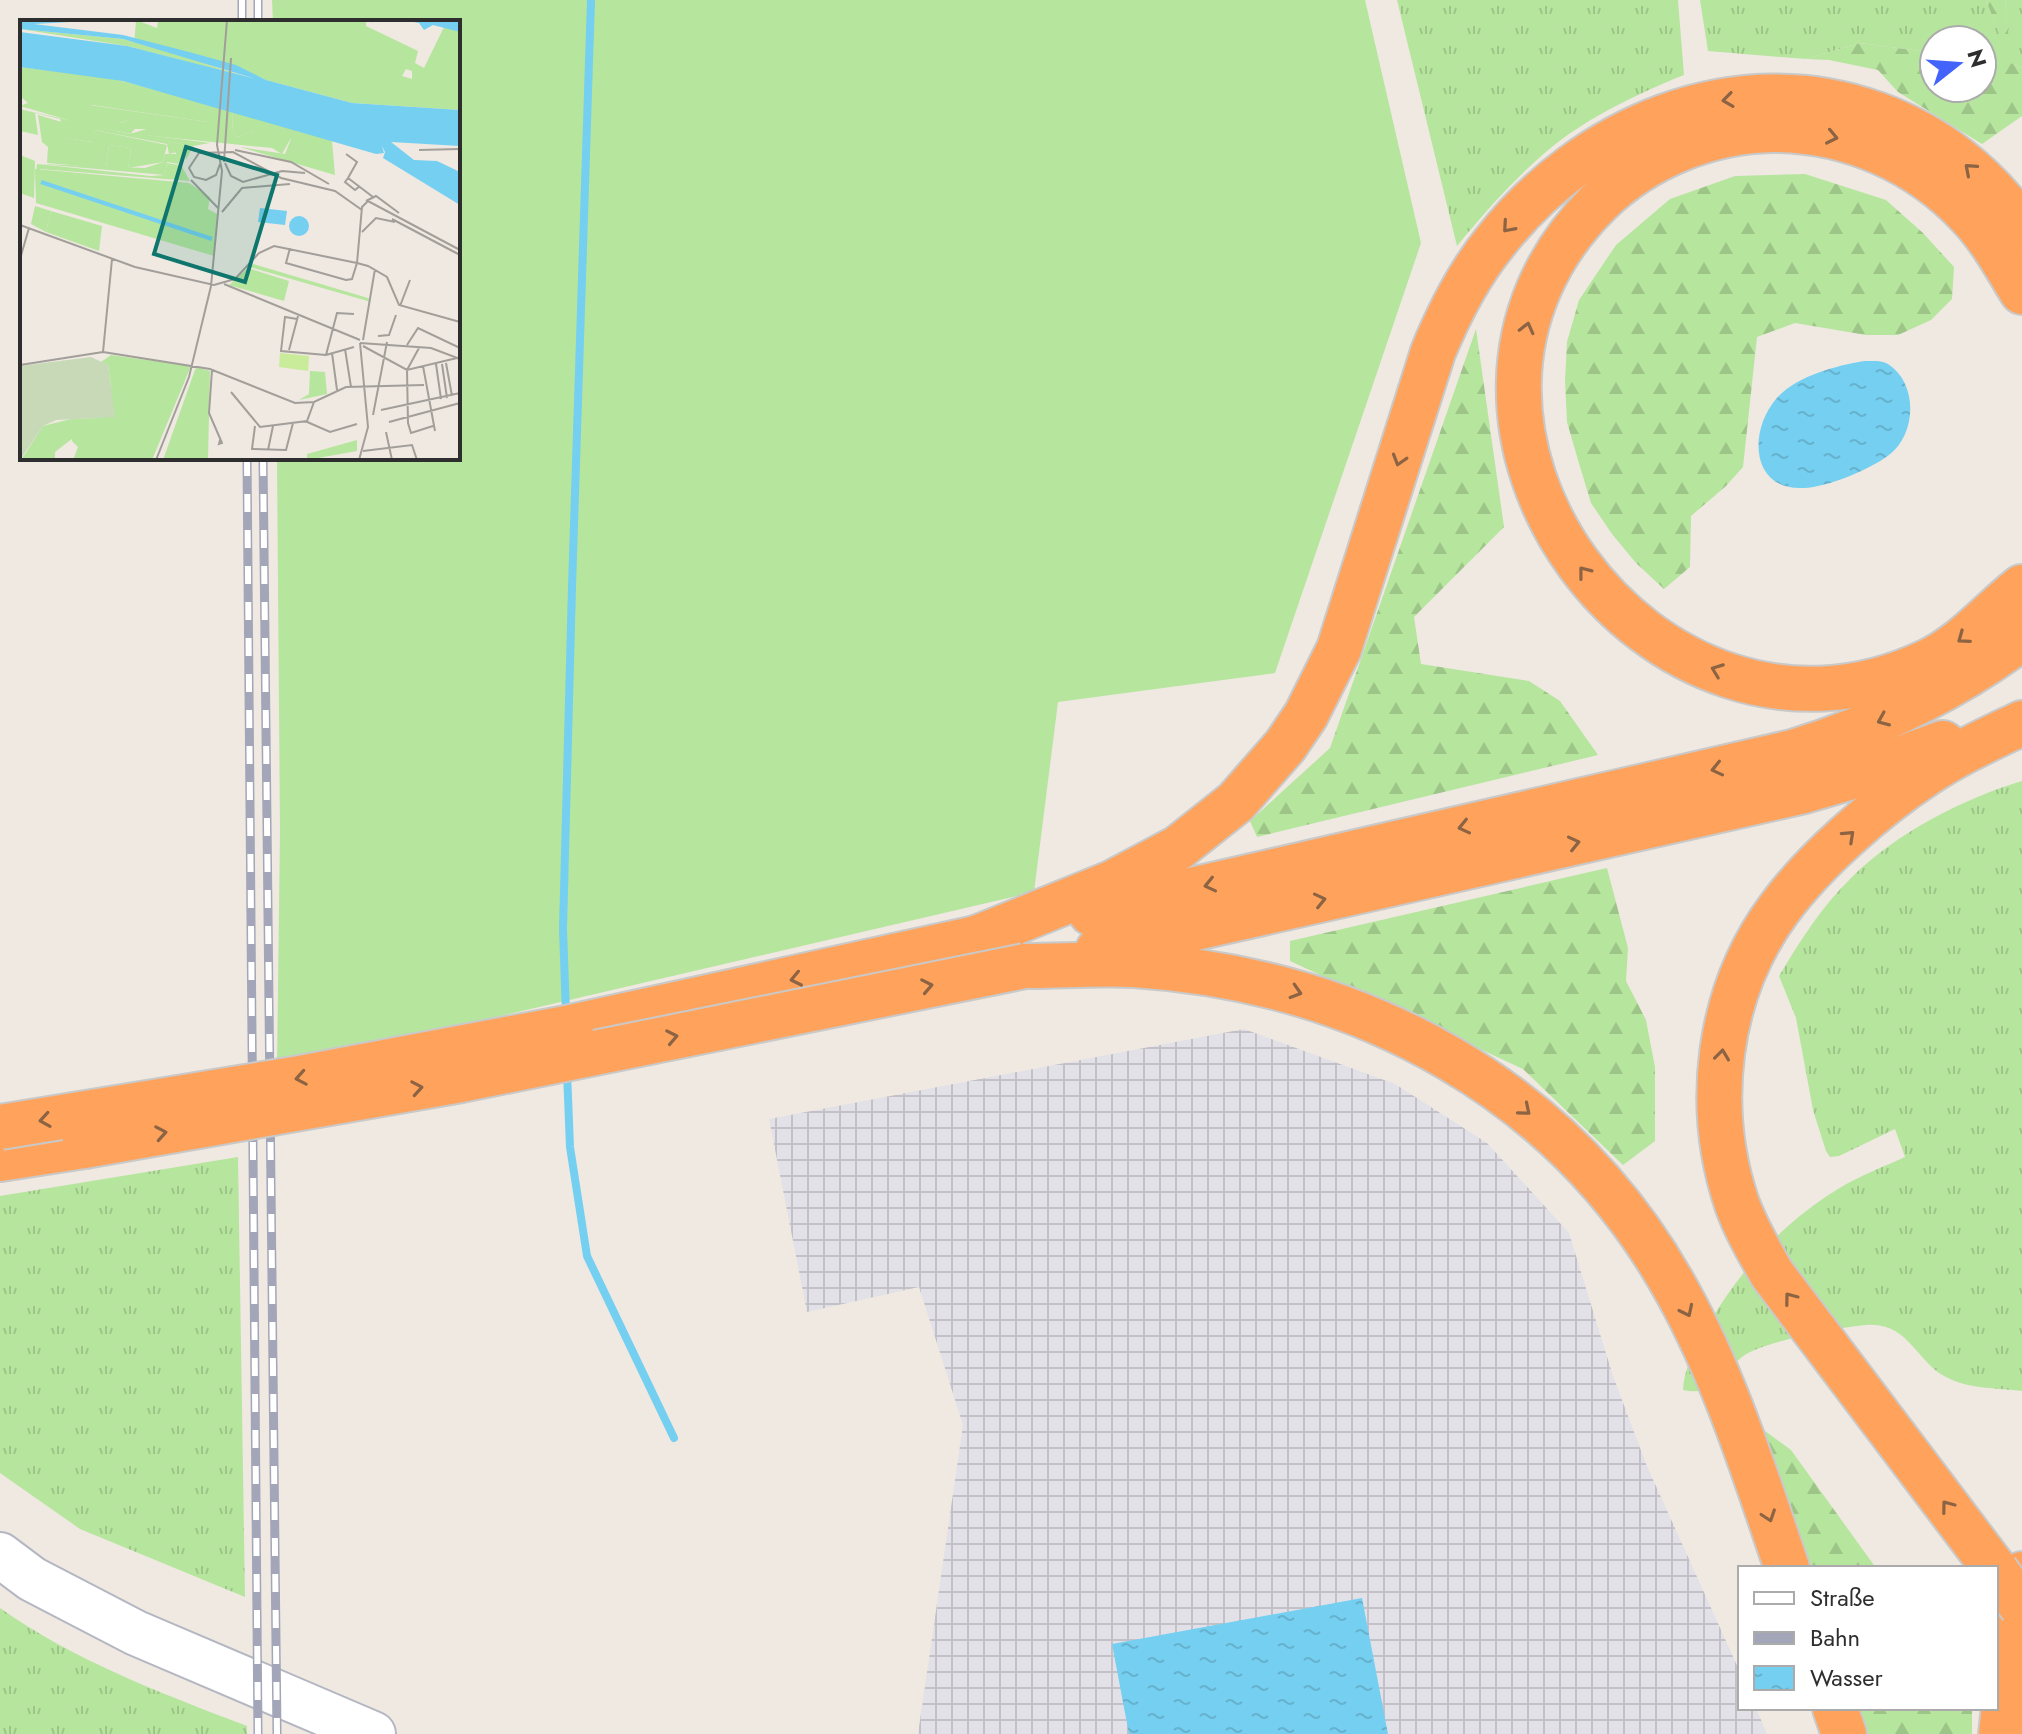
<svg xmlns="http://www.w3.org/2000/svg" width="2022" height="1734" font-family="Jost,sans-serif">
<defs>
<pattern id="industrial-grid" width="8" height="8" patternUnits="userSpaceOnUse" patternTransform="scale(2)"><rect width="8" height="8" fill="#e3e1e8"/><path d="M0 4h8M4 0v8" fill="none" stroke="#c3c1c7"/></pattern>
<pattern id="grass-tufts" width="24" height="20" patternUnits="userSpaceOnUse" patternTransform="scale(2)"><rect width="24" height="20" fill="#b6e59e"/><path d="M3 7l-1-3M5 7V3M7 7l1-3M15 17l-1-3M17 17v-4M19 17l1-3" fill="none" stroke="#9dc588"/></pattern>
<pattern id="forest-firs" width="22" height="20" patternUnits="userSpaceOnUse" patternTransform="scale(2)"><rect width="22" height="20" fill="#b6e59e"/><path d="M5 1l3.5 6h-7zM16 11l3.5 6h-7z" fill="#9dc588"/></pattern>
<pattern id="water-ripples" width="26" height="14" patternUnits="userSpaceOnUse" patternTransform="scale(2)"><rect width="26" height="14" fill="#75cff0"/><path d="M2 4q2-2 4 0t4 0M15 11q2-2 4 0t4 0" fill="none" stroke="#66b2ce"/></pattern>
</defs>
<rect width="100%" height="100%" fill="#efe9e1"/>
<path fill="url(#industrial-grid)" d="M1244,1029L1395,1084L1487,1143L1569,1233L1613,1376L1646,1464L1740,1672V1708H1756L1767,1734H918L963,1425L919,1287L807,1312L769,1119Z"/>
<g fill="url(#grass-tufts)">
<path d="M1397,0H1678L1684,75C1637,94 1586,118 1547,151C1514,179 1485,212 1457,246Z"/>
<path d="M1700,0H1986L2010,60L2005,0H2022V68L2011,63L1982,59V40H1934V53L1860,43L1806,59L1708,51Z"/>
<path d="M2022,781V1391C1999,1388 1971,1389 1950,1379C1916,1365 1911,1322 1866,1325C1841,1327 1760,1342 1742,1357C1721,1374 1716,1397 1683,1390C1684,1368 1694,1352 1704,1333C1735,1275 1782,1223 1838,1189C1859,1176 1883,1167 1905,1157L1895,1129L1839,1156L1830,1157L1826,1151L1813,1110L1796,1018L1779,976C1800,941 1822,906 1852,877C1895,834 1964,798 2022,781Z"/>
<path d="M238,1157L245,1597L80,1529L0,1473V1196Z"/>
<path d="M0,1608C75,1661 161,1693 247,1726V1734H0Z"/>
</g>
<g fill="url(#forest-firs)">
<path d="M1986,0H2005L2011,63L2022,68V116L1982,144L1898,92L1878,70L1829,60L1806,59L1860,43L1934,53V88H1982V59L2010,62Z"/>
<path d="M1805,174L1886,200L1923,233L1954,267L1952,299L1931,320L1898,335H1866L1795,323L1757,337L1743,467L1726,486L1691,516L1690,567L1664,589L1636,563L1612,534L1591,503L1578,460L1567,422L1565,381L1567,342L1579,300L1616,245L1670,199L1735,176Z"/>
<path d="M1476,329L1504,527L1414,617L1421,664L1529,681L1560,701L1598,755L1257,837L1250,821L1330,748Z"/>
<path d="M1607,868L1628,948L1626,981L1646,1020L1655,1067V1141L1623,1165L1523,1069L1290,961V941Z"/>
<path d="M1750,1420L1791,1450L1876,1568H1806Z"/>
<path d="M1858,1708H1972V1734H1868Z"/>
</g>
<path fill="#b6e59e" d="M272,0H1365L1421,243L1275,673L1058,702L1034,892L277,1068L280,831L277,458H458V22H273Z"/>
<g fill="url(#water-ripples)">
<path d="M1864,361C1872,361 1882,360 1888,364C1919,384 1916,435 1889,455C1869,470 1828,487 1804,488C1751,491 1748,432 1776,399C1796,376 1835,366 1864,361Z"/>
<path d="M1362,1598L1388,1734H1129L1112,1644Z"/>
</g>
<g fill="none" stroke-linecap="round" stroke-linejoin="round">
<g stroke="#75cff0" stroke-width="8">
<path d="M566,1014L563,929L572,587L591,0"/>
<path d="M567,1072L570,1147L587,1256L674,1438"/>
</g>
<g stroke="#b4b7c1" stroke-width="48">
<path id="secondary" d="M0,1555L32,1579L136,1633L373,1734"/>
</g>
<g stroke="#c9c9c9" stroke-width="48">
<g id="highway">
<path d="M2022,292C2006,266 1991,238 1970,216C1919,161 1848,130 1773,130C1709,131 1645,157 1599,202C1379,419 1652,792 1927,662C1965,644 1990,612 2022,587"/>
<path d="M1091,913L1793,752C1877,726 1952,691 2022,638"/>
<path d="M974,939L1112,883L1178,848L1236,802L1285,746L1306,715L1339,649L1433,352C1449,313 1468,275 1495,242C1584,128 1735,63 1876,114C1935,135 1987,175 2022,227"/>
<path d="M1098,950L1804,791L1845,779L1943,743"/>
<path d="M1025,966C1061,966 1098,963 1134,965C1362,980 1567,1090 1678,1293C1726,1380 1755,1475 1787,1568"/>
<path d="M571,1027L1004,932"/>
<path d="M0,1159L84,1146"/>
<path d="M1994,1568L1772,1274C1759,1251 1746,1229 1737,1204C1704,1106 1717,993 1779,909C1814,861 1876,807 1926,774C1956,754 1989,739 2022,723"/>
<path d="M1835,1708L1844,1734"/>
<path d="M2001,1734L2013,1629L2022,1574"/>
</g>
</g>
<use href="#secondary" stroke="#fff" stroke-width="44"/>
<use href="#highway" stroke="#ffa35c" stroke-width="44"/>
<g stroke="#a3a6b8" stroke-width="9">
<g id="rail">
<path d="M242,0V22"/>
<path d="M258,0V22"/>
<path d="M247,458L258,1734"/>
<path d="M263,458L277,1734"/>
</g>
</g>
<use href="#rail" stroke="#fff" stroke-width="6" stroke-dasharray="18" stroke-linecap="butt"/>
<g stroke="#c9c9c9" stroke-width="48" stroke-linecap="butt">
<g id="highway-bridge">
<path d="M0,1127L294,1079L571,1027"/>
<path d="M84,1146L461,1080L1025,966"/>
<path d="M1996,1571L2022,1607"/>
</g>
</g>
<use href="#highway-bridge" stroke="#ffa35c" stroke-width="44"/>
</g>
<defs><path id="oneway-chevron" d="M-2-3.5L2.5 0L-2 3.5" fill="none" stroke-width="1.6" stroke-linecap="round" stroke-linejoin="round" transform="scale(2)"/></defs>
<g stroke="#8c6343">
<use href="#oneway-chevron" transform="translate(1728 100) rotate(172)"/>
<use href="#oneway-chevron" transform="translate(1832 137) rotate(12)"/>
<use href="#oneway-chevron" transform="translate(1970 169) rotate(-139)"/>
<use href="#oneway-chevron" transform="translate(1508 227) rotate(131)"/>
<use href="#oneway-chevron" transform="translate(1527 328) rotate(-76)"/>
<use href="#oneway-chevron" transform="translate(1399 460) rotate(107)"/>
<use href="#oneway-chevron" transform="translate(1584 572) rotate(-128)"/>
<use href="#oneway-chevron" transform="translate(1963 638) rotate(144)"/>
<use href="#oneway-chevron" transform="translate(1717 670) rotate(-159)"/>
<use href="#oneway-chevron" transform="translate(1883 720) rotate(157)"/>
<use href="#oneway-chevron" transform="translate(1717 769) rotate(167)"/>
<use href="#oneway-chevron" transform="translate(1464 827) rotate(167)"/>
<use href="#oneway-chevron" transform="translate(1849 836) rotate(-43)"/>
<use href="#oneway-chevron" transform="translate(1574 843) rotate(-13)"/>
<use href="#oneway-chevron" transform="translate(1210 885) rotate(167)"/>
<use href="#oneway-chevron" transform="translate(1320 900) rotate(-13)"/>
<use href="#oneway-chevron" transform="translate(796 979) rotate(168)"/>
<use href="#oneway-chevron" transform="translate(927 986) rotate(-11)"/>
<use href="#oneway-chevron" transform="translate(1296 992) rotate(17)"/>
<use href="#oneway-chevron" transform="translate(672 1037) rotate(-11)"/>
<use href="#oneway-chevron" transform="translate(1722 1055) rotate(-83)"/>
<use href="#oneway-chevron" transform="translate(301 1078) rotate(170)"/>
<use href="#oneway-chevron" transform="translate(417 1088) rotate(-10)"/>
<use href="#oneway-chevron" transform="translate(1525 1110) rotate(40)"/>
<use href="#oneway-chevron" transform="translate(45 1120) rotate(171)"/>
<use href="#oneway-chevron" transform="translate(161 1133) rotate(-10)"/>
<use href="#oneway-chevron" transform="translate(1790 1298) rotate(-127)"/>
<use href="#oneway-chevron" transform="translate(1687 1311) rotate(64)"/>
<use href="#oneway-chevron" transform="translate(1947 1506) rotate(-127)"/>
<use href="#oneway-chevron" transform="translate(1769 1516) rotate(71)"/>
</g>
<g transform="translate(20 20)">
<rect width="440" height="440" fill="#efe9e1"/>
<path d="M116,0L137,8L138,0H342L340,4L395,33L382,56L392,59V47L407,52L440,85L312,74L114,27ZM69,85L188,102L192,104L189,117L196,86L213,90L212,113L218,117L228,112L271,118L262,134L252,128L114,114L171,126L161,145L170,161L20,149L15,162L17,144L131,156L145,155L147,143L158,145L166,129L155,127L157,132L149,134L147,124L75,110L73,122L45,118L40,99L0,89L110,114L133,107H119L111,99L100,103L85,90L84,99H74ZM89,125L111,128L108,148H86ZM15,186L31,191L26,212L11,204ZM233,244L348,278L351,282L230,247ZM228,248L269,261L264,281L209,265ZM91,335L171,346L132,440H53L58,427L52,421L51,399L77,398L91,367L88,345L81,342ZM176,347L190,351L188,440H143ZM290,351L305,352L307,374L279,380L289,374ZM337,420V431L287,440V434Z" fill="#b6e59e"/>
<path d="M201,0L197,30L163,11L184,7ZM347,0L353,3L346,1V6L398,31L395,43L404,48L424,7L440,12V90L332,83L246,60L218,46L221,1ZM366,42L406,56L398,80L313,71L272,59L322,67H376L357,61ZM0,9L103,19L238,60L107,26ZM0,47L91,58L196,86L194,116L187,114L192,105L188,102L72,85L74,99H83L77,93L85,90L101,97V103L113,98L120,107L129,97L130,104L138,109H115L111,113L190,123L173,126L166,140L165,129L158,144L147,142L145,155L20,144L125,148L143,142L145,134H156L154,126H171L62,104L0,86L8,83L0,76ZM213,90L312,121L315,155L220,127L265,134L271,119L228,112L218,117L212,113ZM51,399L53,418L35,432V440H1L23,406Z" fill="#b6e59e" fill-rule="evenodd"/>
<path d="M71,337L88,345L95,397L36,400L23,406L0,440V346Z" fill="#c8d9b8"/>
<path d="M0,89L15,93L18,115L0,111ZM18,95L48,104L46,118L72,122L75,110L147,125L143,142L108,148L111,128L89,125L86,148L27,143L28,127L22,122ZM0,135L15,141L14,178L0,173ZM15,149L169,163L190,177L188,189L197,194L194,236L16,183ZM31,191L82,206L79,231L26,212Z" fill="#b6e59e"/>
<path d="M260,333L289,336L288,351L259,347Z" fill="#c9ec9a"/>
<path d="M86,0L14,4L103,15L169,32L216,45L246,60L332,83L440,90V126L371,122L394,140L417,141L440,152V185L363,138L365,132L362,126L364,133L356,134L103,61L0,47V12L107,26L236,59L103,19L0,9V1ZM383,0H440V12L413,5L404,10L399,3ZM240,188L267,191L265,205L238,202ZM269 206a10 10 0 1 1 20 0a10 10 0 1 1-20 0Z" fill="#75cff0"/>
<path fill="none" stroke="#75cff0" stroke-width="4" d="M21,162L192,219"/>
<path fill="none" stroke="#a29e99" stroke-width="2" d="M215,130L271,142L309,164M399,130L440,129M326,134L337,142L328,158M204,142L211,38M205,143L211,156L223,162L262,151L285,153M200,144L196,155L186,160L174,157L169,148L179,133L213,132L261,158L315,171L342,190M328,158L353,177M328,158L325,162L335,170L340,166M171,160L198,188M346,181L356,176L379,193M202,192L222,168L270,164M372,199L440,235M0,205L115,247L194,265L215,259L239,233L254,226L337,243L342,187L348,181L440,230M342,212L356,198L375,202M270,228L266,243L326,260L332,259L337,243L348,246L367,257L379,285L440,302M0,239L9,208M204,264L340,320M380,286L390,260M277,299L265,297L261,331L306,335L334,327M358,316L369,315L376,295M343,320L355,249M340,323L411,328L440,339M387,325L398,308L440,328M343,326L387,350L437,338M399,328L387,350L388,403L391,413L413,406M325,329L331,367M269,330L278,296M83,332L190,349L275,383L294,382L326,367L404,365M83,332L92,239M312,333L317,370M306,335L317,293L334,294M426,343L432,376M416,344L421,379M422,344L427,378M0,345L83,332M403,346L415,411M192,350L189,393L202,423L199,424L200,420M211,372L240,407L287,401L294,382M361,390L440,373M353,395L367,322M285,401L310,412L337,404M369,402L440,383M235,406L232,429L266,430L273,403M366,412L372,440M248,430L253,406M343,431L392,425L397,440M136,440L169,357L191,266L202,151L197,125L207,0M339,440L348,407L340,323"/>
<path fill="#0f766e" fill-opacity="0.15" stroke="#0f766e" stroke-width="4" d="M166,127L257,155L225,262L134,234Z"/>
<rect width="440" height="440" fill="none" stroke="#2e2e2e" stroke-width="4"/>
</g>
<rect x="1738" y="1566" width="260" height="144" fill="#ffffff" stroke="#ababab" stroke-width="2"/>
<rect x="1754" y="1592" width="40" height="12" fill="#ffffff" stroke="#ababab" stroke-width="2"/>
<text x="1810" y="1606" font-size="24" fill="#2e2e2e">Straße</text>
<rect x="1754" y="1632" width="40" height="12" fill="#a3a6b8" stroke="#ababab" stroke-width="2"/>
<text x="1810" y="1646" font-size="24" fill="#2e2e2e">Bahn</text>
<rect x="1754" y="1666" width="40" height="24" fill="url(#water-ripples)" stroke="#ababab" stroke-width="2"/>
<text x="1810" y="1686" font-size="24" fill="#2e2e2e">Wasser</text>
<g transform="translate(1958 64) rotate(73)"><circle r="38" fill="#ffffff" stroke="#ababab" stroke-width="2"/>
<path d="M0-6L14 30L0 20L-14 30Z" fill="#4264fb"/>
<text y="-12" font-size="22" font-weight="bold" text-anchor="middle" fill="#2e2e2e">N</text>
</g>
</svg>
